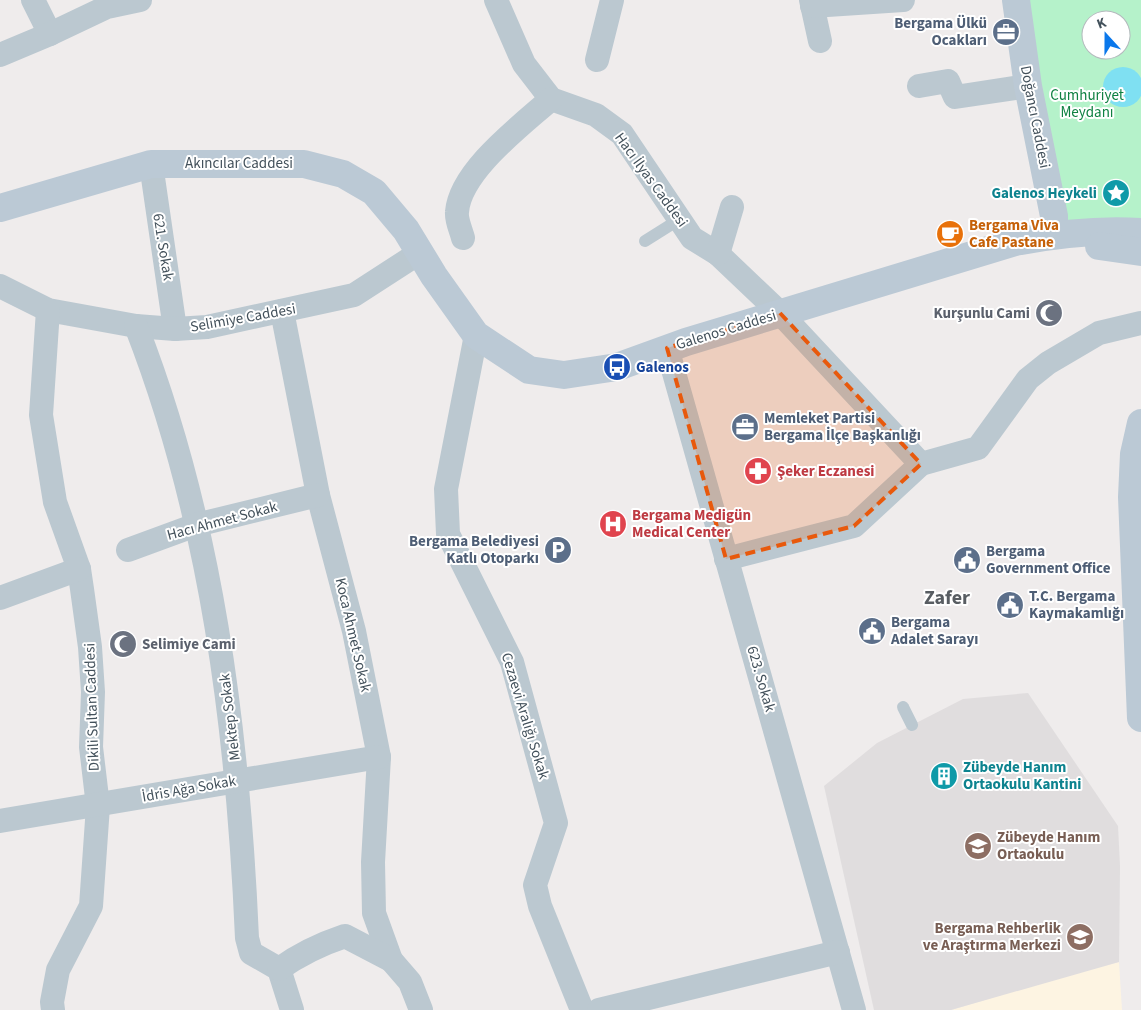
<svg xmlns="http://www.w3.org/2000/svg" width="1141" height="1010" font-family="'Source Sans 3',sans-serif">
<rect width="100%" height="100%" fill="#efecec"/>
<path fill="#fdf4e2" d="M1119,962L1122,1010H951L1062,977Z"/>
<path fill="#e0ddde" d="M1028,693L1118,826L1120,866L1119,962L951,1010H874L824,786L877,743L963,699Z"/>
<path fill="#b5f2ca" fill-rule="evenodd" d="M1016,0H1141V232L1054,235ZM1091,20H1121V50H1091Z"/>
<circle fill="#7fe0f2" cx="1123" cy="87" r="20"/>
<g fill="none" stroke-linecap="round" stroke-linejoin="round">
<g stroke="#bbc8d0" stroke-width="12">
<path d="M645,241L680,219"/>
<path d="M903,707L912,725"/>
</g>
<g stroke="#bbc8d0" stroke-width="24">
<path d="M33,0L50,34"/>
<path d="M496,0L524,64L551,99L596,115L622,134L692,238L718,254L780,313L921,464"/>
<path d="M811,0L820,41"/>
<path d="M812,6L903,0"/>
<path d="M0,55L50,34L107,7L140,0"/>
<path d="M597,60L612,0"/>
<path d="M919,86L948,81L955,97L1028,86"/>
<path d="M151,164L175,329"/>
<path d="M463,238C461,230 456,220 457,212C460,171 522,125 551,99"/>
<path d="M718,254L732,207"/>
<path d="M0,286L48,310L136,326L175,329L207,327L354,295L419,253"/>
<path d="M48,310L41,415L55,502L79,569L82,589L90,647L93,692L91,747L98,806L91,906L58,970L52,1002L53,1010"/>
<path d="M282,311L318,495L354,631L379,757L373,862L374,913L391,960L410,982L421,1010"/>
<path d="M136,326C212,521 238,731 247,938L251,953L279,969L292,1010"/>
<path d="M476,335L446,489L448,534L512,662L556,823L535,885L540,906L582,1010"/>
<path d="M667,348L854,1010"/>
<path d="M128,550L196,525L318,495"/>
<path d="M726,559L854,526L921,464L978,448L1028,379L1048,363L1099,333L1141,323"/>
<path d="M0,598L79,569"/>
<path d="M0,821L379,757"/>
<path d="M279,969C300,954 321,944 345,936L391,960"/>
<path d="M599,1010L838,952"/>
</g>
<g stroke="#bbc9d5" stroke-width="28">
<path d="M1016,0L1028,86L1054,216V235"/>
<path d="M0,208L151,164H304L343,174L374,192L406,230L434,276L476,335L529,370L564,375L617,367L686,342L1015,242C1056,234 1098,229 1141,232"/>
<path d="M1099,246L1141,252"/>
<path d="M1141,423L1134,454L1132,497L1141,718"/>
</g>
</g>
<path fill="#e8590c" fill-opacity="0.2" stroke="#e8590c" stroke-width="4" stroke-dasharray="10 6" stroke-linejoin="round" d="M780,313L921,464L854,526L726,559L667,348Z"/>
<defs>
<g id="office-disc" transform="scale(1.4375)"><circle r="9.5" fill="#5c6f8a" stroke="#fff"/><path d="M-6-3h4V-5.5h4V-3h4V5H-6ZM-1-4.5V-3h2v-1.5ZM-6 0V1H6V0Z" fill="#fff"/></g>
<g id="sight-disc" transform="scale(1.4375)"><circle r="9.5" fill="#0f9aa8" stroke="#fff"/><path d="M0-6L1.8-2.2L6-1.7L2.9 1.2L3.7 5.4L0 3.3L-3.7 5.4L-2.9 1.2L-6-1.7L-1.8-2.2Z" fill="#fff"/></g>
<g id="cafe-disc" transform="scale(1.4375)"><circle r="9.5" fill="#e8710a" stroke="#fff"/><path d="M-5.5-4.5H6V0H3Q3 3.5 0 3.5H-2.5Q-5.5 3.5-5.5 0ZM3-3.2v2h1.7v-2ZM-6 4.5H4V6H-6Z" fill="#fff"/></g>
<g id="mosque-disc" transform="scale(1.4375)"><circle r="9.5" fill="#6b7280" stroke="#fff"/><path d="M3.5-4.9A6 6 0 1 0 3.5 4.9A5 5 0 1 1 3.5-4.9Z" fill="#fff"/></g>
<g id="bus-disc" transform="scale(1.4375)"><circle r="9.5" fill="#1a4fb4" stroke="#fff"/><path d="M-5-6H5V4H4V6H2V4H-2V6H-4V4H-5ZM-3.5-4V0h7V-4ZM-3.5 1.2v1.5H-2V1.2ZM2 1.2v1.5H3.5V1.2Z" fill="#fff"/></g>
<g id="pharmacy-disc" transform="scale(1.4375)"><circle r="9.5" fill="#e0444e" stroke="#fff"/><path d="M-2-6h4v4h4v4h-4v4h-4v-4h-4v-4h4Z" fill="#fff"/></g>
<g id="hospital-disc" transform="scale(1.4375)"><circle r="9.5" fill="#e0444e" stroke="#fff"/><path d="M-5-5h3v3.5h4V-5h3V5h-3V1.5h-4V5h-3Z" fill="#fff"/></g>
<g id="parking-disc" transform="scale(1.4375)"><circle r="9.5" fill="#5c6f8a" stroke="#fff"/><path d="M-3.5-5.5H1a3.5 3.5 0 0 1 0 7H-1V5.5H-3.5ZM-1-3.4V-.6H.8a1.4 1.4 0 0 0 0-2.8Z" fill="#fff"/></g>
<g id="civic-disc" transform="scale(1.4375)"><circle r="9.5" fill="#5c6f8a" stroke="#fff"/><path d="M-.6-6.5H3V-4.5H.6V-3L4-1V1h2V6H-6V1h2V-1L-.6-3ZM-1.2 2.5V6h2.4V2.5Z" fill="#fff"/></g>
<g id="building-disc" transform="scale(1.4375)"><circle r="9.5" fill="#0f9aa8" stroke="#fff"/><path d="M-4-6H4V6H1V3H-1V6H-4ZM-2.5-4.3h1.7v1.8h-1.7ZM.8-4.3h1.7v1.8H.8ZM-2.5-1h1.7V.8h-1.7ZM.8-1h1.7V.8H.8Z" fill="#fff"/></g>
<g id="school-disc" transform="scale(1.4375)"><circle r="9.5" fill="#8d6e63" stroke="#fff"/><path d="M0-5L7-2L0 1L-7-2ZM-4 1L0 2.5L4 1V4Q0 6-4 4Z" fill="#fff"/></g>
</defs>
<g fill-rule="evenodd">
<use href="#office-disc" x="1006" y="32"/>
<use href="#sight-disc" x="1116" y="193"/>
<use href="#cafe-disc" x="950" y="234"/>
<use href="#mosque-disc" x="1049" y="313"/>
<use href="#bus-disc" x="617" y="367"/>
<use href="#office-disc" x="745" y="427"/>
<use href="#pharmacy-disc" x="758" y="471"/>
<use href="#hospital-disc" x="613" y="524"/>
<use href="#parking-disc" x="558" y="550"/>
<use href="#civic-disc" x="967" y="560"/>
<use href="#civic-disc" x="1010" y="605"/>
<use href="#civic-disc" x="872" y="631"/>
<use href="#mosque-disc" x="123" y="644"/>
<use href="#building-disc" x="944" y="776"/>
<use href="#school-disc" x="978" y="846"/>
<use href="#school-disc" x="1080" y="937"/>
</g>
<g text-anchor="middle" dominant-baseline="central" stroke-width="4" stroke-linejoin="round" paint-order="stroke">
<g font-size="15" font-weight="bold" fill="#4e5e75" stroke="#fff" text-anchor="start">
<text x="987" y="23" text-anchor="end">Bergama Ülkü<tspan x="987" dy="17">Ocakları</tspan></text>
<text x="764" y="418">Memleket Partisi<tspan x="764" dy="17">Bergama İlçe Başkanlığı</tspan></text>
<text x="539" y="541" text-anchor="end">Bergama Belediyesi<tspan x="539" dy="17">Katlı Otoparkı</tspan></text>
<text x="986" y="551">Bergama<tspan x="986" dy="17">Government Office</tspan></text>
<text x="1029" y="596">T.C. Bergama<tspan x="1029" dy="17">Kaymakamlığı</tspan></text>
<text x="891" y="622">Bergama<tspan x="891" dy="17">Adalet Sarayı</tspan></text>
</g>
<g font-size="15" fill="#0f8142" stroke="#fff">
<text x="1087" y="95">Cumhuriyet<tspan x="1087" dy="17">Meydanı</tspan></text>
</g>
<g font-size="15" fill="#43515b" stroke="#fff">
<text transform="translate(1035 117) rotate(79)">Doğancı Caddesi</text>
<text x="239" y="163">Akıncılar Caddesi</text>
<text transform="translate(651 180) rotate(54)">Hacı İlyas Caddesi</text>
<text transform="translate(163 247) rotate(81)">621. Sokak</text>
<text transform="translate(243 318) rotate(-10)">Selimiye Caddesi</text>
<text transform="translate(726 330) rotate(-17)">Galenos Caddesi</text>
<text transform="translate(222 521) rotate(-15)">Hacı Ahmet Sokak</text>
<text transform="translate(353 635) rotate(77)">Koca Ahmet Sokak</text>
<text transform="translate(761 679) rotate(74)">623. Sokak</text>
<text transform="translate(92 707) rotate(-92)">Dikili Sultan Caddesi</text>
<text transform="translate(525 716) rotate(73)">Cezaevi Aralığı Sokak</text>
<text transform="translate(230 717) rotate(-97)">Mektep Sokak</text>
<text transform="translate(189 789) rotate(-10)">İdris Ağa Sokak</text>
</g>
<g font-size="15" font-weight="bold" fill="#0d838f" stroke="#fff" text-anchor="end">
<text x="1097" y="193">Galenos Heykeli</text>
<text x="963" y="767" text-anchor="start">Zübeyde Hanım<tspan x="963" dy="17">Ortaokulu Kantini</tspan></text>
</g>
<g font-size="15" font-weight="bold" fill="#c56008" stroke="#fff" text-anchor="start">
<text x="969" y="225">Bergama Viva<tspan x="969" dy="17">Cafe Pastane</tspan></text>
</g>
<g font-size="15" font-weight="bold" fill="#5b616d" stroke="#fff" text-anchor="end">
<text x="1030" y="313">Kurşunlu Cami</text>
<text x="142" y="644" text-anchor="start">Selimiye Cami</text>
</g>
<g font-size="15" font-weight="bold" fill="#164399" stroke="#fff" text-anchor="start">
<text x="636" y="367">Galenos</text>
</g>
<g font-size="15" font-weight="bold" fill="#be3a42" stroke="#fff" text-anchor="start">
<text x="777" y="471">Şeker Eczanesi</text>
<text x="632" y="515">Bergama Medigün<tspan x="632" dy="17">Medical Center</tspan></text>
</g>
<g font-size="15" font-weight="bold" fill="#785e54" stroke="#fff" text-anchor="start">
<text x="997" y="837">Zübeyde Hanım<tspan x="997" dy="17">Ortaokulu</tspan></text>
<text x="1061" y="928" text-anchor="end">Bergama Rehberlik<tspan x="1061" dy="17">ve Araştırma Merkezi</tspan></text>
</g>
<g font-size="20" font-weight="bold" fill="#585d62" stroke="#fff">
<text x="947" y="598">Zafer</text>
</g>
</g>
<g transform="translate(1106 35) rotate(339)"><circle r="24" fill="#ffffff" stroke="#b4b9bd"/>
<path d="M0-4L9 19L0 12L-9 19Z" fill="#0b78eb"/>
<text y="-8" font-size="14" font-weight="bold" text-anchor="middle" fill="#43515b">K</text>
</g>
</svg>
